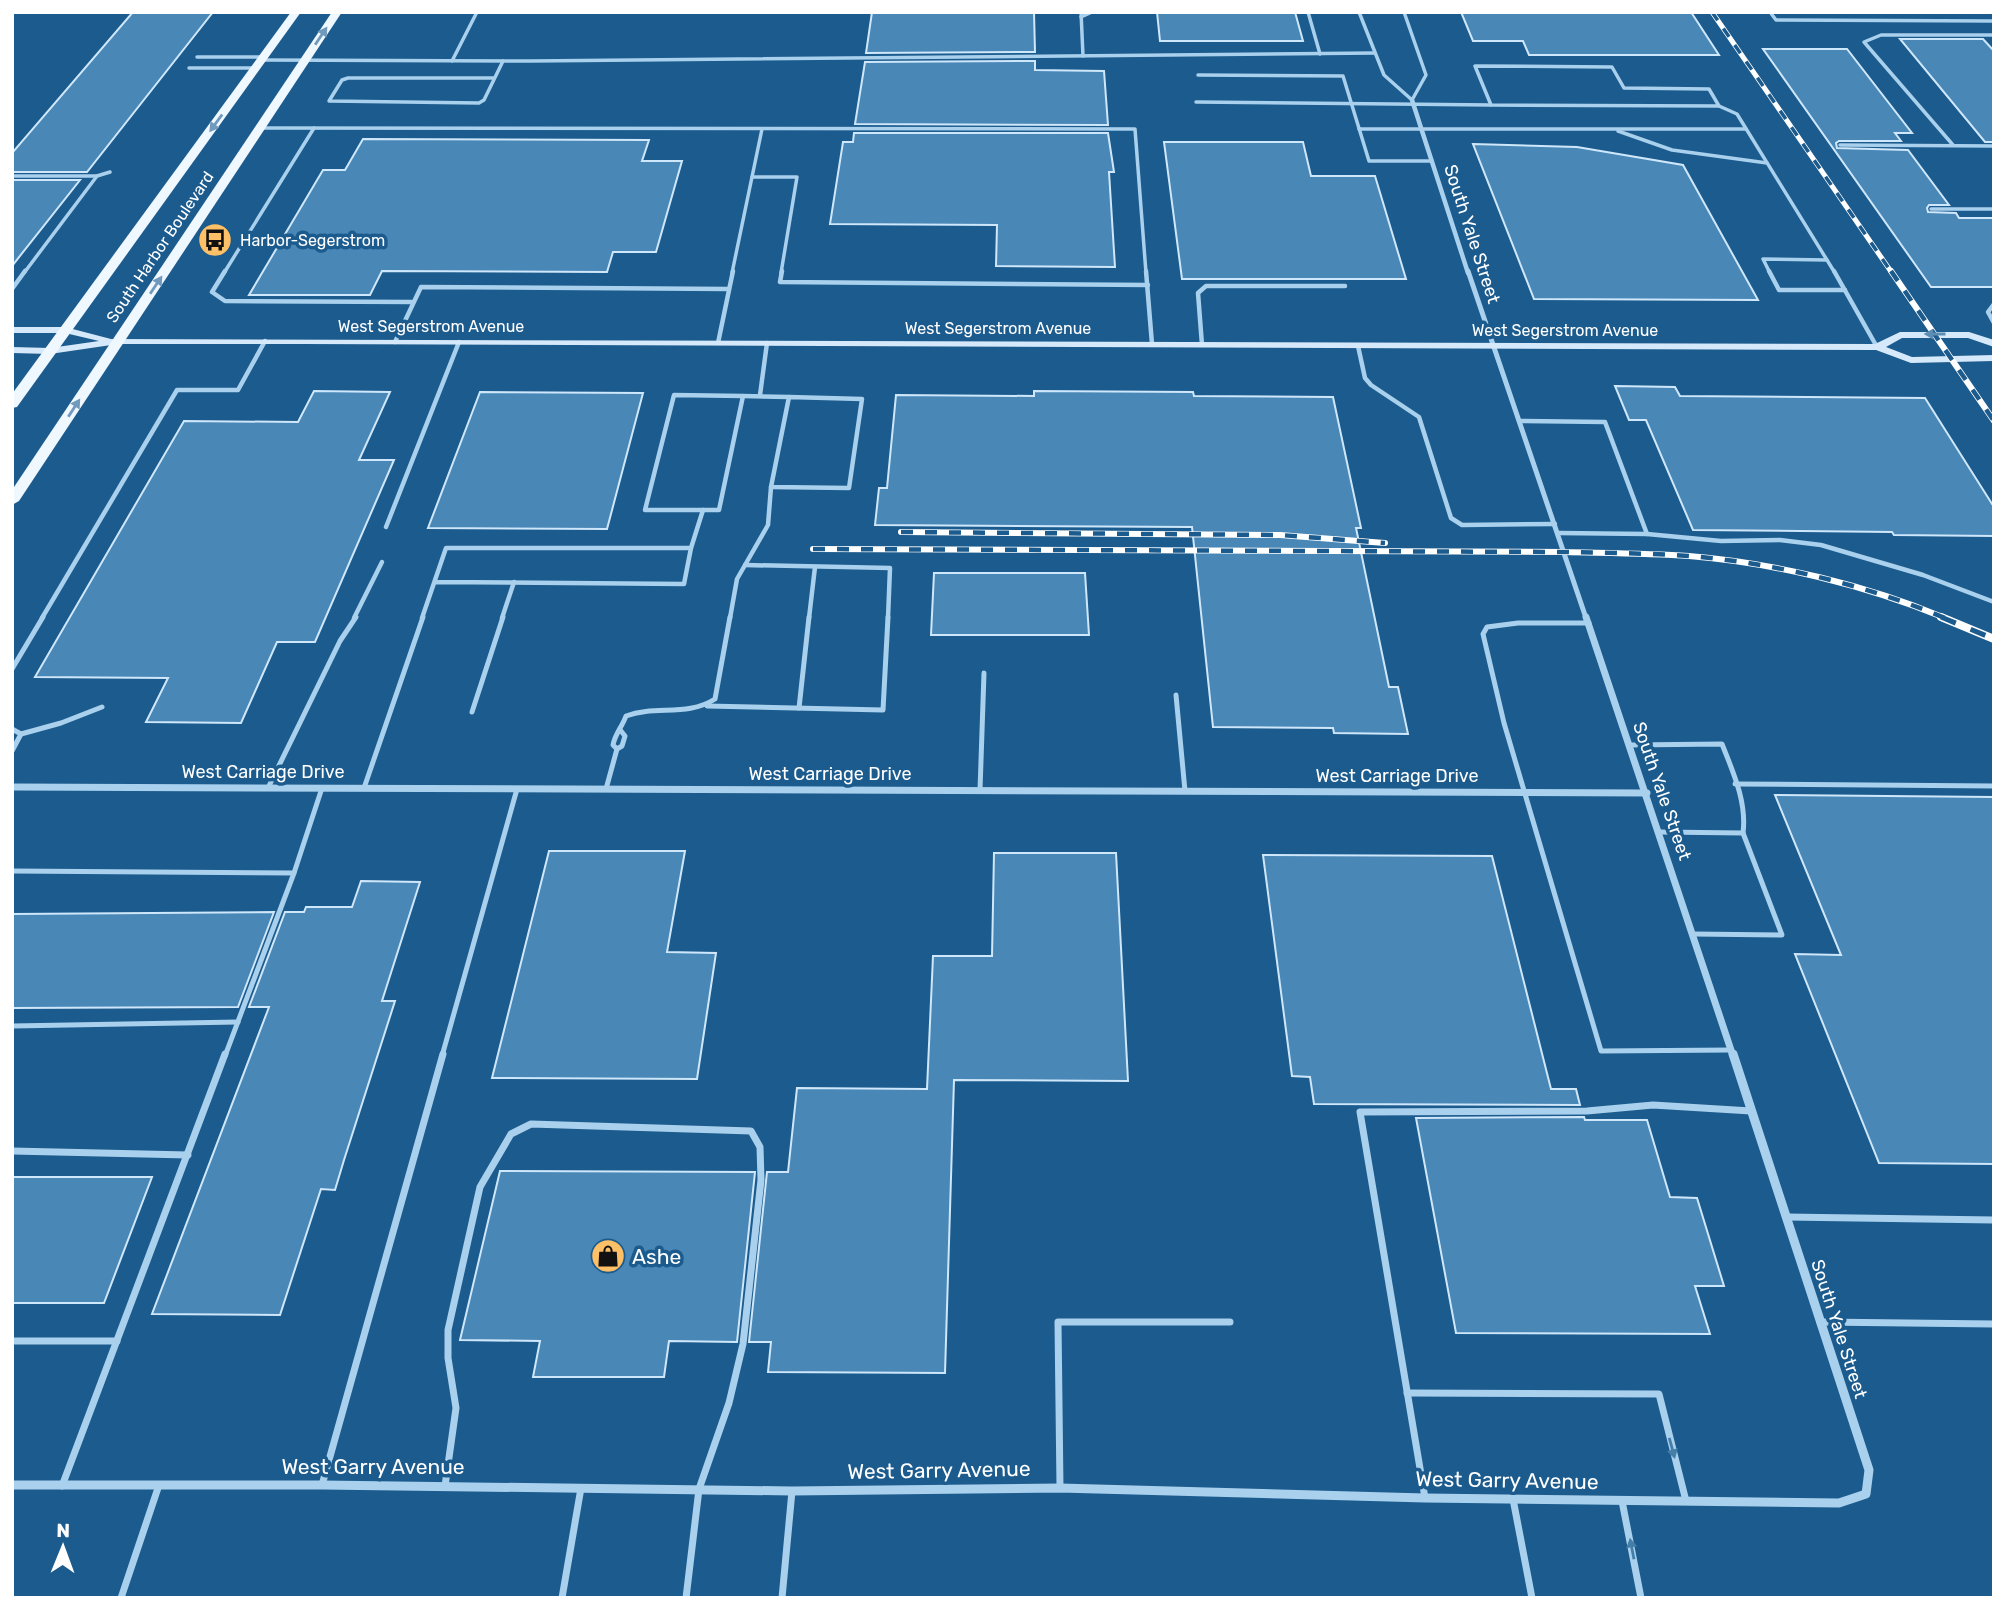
<svg xmlns="http://www.w3.org/2000/svg" width="2006" height="1610" font-family="Rubik,sans-serif">
<rect width="100%" height="100%" fill="#1c5b8d"/>
<g fill="#4987b7" stroke="#cfe7fa" stroke-width="2">
<path d="M133,12H213L87,172H12V153Z"/>
<path d="M872,12H1034L1035,52L866,53Z"/>
<path d="M1157,12H1295L1303,41H1160Z"/>
<path d="M1461,12H1691L1719,55H1529L1523,41H1473Z"/>
<path d="M1900,39H1983L1994,51V142H1985Z"/>
<path d="M1763,49H1847L1912,133H1895L1901,141H1839L1836,143L1837,148L1908,150L1949,205H1929L1927,208L1928,212L1956,213L1959,218H1994V287H1931Z"/>
<path d="M1035,61V70L1104,71L1108,125L855,124L865,62Z"/>
<path d="M854,133H1108L1114,172H1109L1115,267L996,266L997,225L830,224L843,142H853Z"/>
<path d="M363,139L649,140L642,161H682L656,252H613L607,272L382,271L370,295H249L323,170H345Z"/>
<path d="M1164,142H1303L1311,176H1375L1406,279H1182Z"/>
<path d="M1473,144L1577,147L1683,165L1758,300L1534,299Z"/>
<path d="M12,180H80L12,266Z"/>
<path d="M1615,386L1675,387L1680,396L1925,398L1994,507V536L1894,535L1892,532L1693,530L1646,420H1629Z"/>
<path d="M314,391L390,392L359,460H394L315,642H277L241,723L146,722L168,678L35,677L184,421L298,422Z"/>
<path d="M1034,391L1193,392L1194,396L1333,397L1361,528H1356L1389,687H1398L1408,734L1334,733L1333,728L1213,727L1192,527L875,525L879,488H887L896,395L1034,396Z"/>
<path d="M480,392L643,393L607,529L428,528Z"/>
<path d="M934,573H1085L1089,635H931Z"/>
<path d="M1775,795L1994,797V1164L1879,1163L1795,954L1841,955Z"/>
<path d="M549,851H685L667,952L716,953L697,1079L492,1078Z"/>
<path d="M994,853H1116L1128,1081L954,1080L945,1373L768,1372L771,1342H749L767,1172H788L797,1088L927,1089L933,956H992Z"/>
<path d="M1263,855L1492,856L1551,1089H1576L1580,1105L1314,1104L1310,1077L1292,1076Z"/>
<path d="M361,881L420,882L382,1001H395L344,1160L335,1190L321,1189L280,1315L152,1314L269,1007H249L285,912H304L306,907H352Z"/>
<path d="M274,912L238,1007L12,1008V914Z"/>
<path d="M1584,1117L1585,1120H1647L1670,1197L1697,1198L1724,1286H1695L1710,1334L1456,1333L1416,1118Z"/>
<path d="M500,1171L755,1172L737,1342L669,1341L664,1377H533L540,1341L460,1340Z"/>
<path d="M12,1177H152L104,1303H12Z"/>
</g>
<g fill="none" stroke-linecap="round" stroke-linejoin="round">
<g stroke="#a9d0ed" stroke-width="3.5">
<path d="M1081,12L1083,56"/>
<path d="M1308,12L1320,54"/>
<path d="M1359,12L1384,75L1412,100L1426,75L1404,12"/>
<path d="M1770,12L1776,20L1994,21"/>
<path d="M1081,17L1092,12"/>
<path d="M197,57H264"/>
<path d="M262,60L531,61L1375,53"/>
<path d="M452,61L477,12"/>
<path d="M1475,66L1612,67L1624,88L1709,89L1719,106L1491,105Z"/>
<path d="M189,68H256"/>
<path d="M1198,75L1343,76L1369,161H1432"/>
<path d="M494,78H348L342,80L329,101L479,103L484,100L503,61"/>
<path d="M1196,102L1491,105"/>
<path d="M1719,106L1737,114L1835,273"/>
<path d="M260,128L1135,129L1146,273"/>
<path d="M1359,129H1746"/>
<path d="M1618,131L1672,150L1767,163"/>
<path d="M1840,145L1994,146"/>
<path d="M1953,145L1864,42L1881,35H1994"/>
<path d="M12,176H97"/>
<path d="M752,177H797L781,273"/>
<path d="M1931,209H1994"/>
<path d="M24,273L97,176L110,172"/>
<path d="M224,273L314,128"/>
<path d="M732,273L762,129"/>
<path d="M1770,273L1763,259L1827,260"/>
</g>
<g stroke="#a9d0ed" stroke-width="4.5">
<path d="M225,271L212,292L225,301L412,302"/>
<path d="M782,271L780,282L1148,285"/>
<path d="M1146,271L1152,344"/>
<path d="M1769,271L1779,290H1845"/>
<path d="M1834,271L1877,347"/>
<path d="M12,289L25,271"/>
<path d="M1994,304L1988,312L1994,323"/>
<path d="M395,342L421,287L729,289"/>
<path d="M718,343L733,271"/>
<path d="M1202,345L1198,293L1206,286H1345"/>
<path d="M1358,346L1365,378L1371,385L1419,417L1451,518L1462,525L1555,524"/>
<path d="M674,395L743,396L719,510H645Z"/>
<path d="M760,395L767,343"/>
<path d="M743,396L789,397"/>
<path d="M789,397L862,399L849,488L771,487Z"/>
<path d="M1519,421L1605,422L1647,534"/>
<path d="M386,527L459,342"/>
<path d="M1558,533L1647,534L1721,541L1780,540L1821,545L1923,575L1994,602"/>
<path d="M691,548L703,510"/>
<path d="M745,565L890,568L888,618"/>
<path d="M42,618L177,390H238L265,341"/>
<path d="M354,618L382,562"/>
<path d="M422,618L446,548H691L684,584L435,582"/>
<path d="M502,618L514,582"/>
<path d="M730,618L737,579L768,525L771,487"/>
<path d="M809,618L815,567"/>
</g>
<g stroke="#a9d0ed" stroke-width="5">
<path d="M1589,623H1518L1487,627L1483,634L1504,723L1601,1051L1731,1050"/>
<path d="M12,669L43,617"/>
<path d="M1176,695L1185,791"/>
<path d="M707,706L883,710L888,617"/>
<path d="M799,708L809,617"/>
<path d="M472,712L503,617"/>
<path d="M12,729L21,734L12,751"/>
<path d="M21,734L61,723L102,707"/>
<path d="M1631,745L1722,744C1733,772 1747,802 1743,833L1660,832"/>
<path d="M617,749L613,745C615,734 622,727 626,716C656,705 687,717 715,699L730,617"/>
<path d="M1735,784L1994,786"/>
<path d="M268,788L340,641L356,617"/>
<path d="M364,788L423,617"/>
<path d="M606,789L617,749L622,746L625,736L621,731"/>
<path d="M980,790L984,673"/>
<path d="M12,871L294,873"/>
<path d="M1693,934L1782,935L1743,833"/>
<path d="M12,1026L238,1022"/>
<path d="M225,1056L294,873L322,788"/>
<path d="M442,1056L517,789"/>
</g>
<g stroke="#a9d0ed" stroke-width="7">
<path d="M12,1151L188,1155"/>
<path d="M1786,1217L1994,1220"/>
<path d="M1820,1322L1994,1324"/>
<path d="M12,1341H117"/>
<path d="M1407,1393L1659,1394L1686,1501"/>
<path d="M322,1485L443,1054"/>
<path d="M62,1486L225,1054"/>
<path d="M445,1486L456,1408L448,1358V1330L480,1187L511,1134L531,1124L751,1131L760,1147L761,1180L743,1344L729,1403L699,1489L686,1598"/>
<path d="M1060,1488L1058,1322H1230"/>
<path d="M1425,1498L1360,1112L1587,1111L1653,1105L1751,1111"/>
<path d="M1513,1499L1532,1598"/>
<path d="M1622,1501L1641,1598"/>
<path d="M121,1598L159,1485"/>
<path d="M562,1598L581,1488"/>
<path d="M782,1598L792,1491"/>
</g>
<path stroke="#a9d0ed" stroke-width="4.5" d="M1412,100L1468,273"/>
<path stroke="#a9d0ed" stroke-width="5" d="M1468,271L1586,618"/>
<g stroke="#a9d0ed" stroke-width="7">
<path d="M1586,617L1733,1056"/>
<path d="M12,787L1647,793"/>
</g>
<path stroke="#a9d0ed" stroke-width="9" d="M12,1485H322L792,1491L1060,1488L1425,1498L1839,1503L1866,1494L1869,1470L1733,1054"/>
<path fill="#d6e9fa" fill-rule="evenodd" d="M12,327H65L111,339L1875,344L1900,332H1969L1994,340V347L1968,338H1902L1886,347L1912,357L1994,355V361L1911,363L1876,350L302,344H118L50,354L12,353V347L50,348L99,341L65,333H12Z"/>
<g fill="#eff7ff" fill-rule="evenodd">
<path d="M291,12H301L17,407L12,408V394Z"/>
<path d="M332,12H342L19,501L12,505V490Z"/>
</g>
<g stroke="#fff" stroke-width="5">
<path id="rail-far2" d="M1712,12L1892,273"/>
</g>
<g stroke="#fff" stroke-width="6">
<g id="rail-far1">
<path d="M1891,271L1994,421"/>
<path d="M901,532L1280,535L1385,543"/>
<path d="M813,549L1565,552C1606,553 1648,553 1689,556C1775,563 1866,585 1945,618"/>
</g>
</g>
<g stroke="#fff" stroke-width="8">
<path id="rail" d="M1941,617L1994,639"/>
</g>
<use href="#rail-far2" stroke="#1c5b8d" stroke-width="3.5" stroke-dasharray="10" stroke-linecap="butt"/>
<use href="#rail-far1" stroke="#1c5b8d" stroke-width="4.5" stroke-dasharray="12" stroke-linecap="butt"/>
<use href="#rail" stroke="#1c5b8d" stroke-width="5" stroke-dasharray="16" stroke-linecap="butt"/>
</g>
<defs><path id="oneway-solid" d="M-6-.8H1V-3.2L6.5 0L1 3.2V.8H-6Z" transform="scale(1.75)"/></defs>
<g fill="#7099bb">
<use href="#oneway-solid" transform="translate(321 36) rotate(-56)"/>
<use href="#oneway-solid" transform="translate(216 123) rotate(126)"/>
<use href="#oneway-solid" transform="translate(156 285) rotate(-56)"/>
<use href="#oneway-solid" transform="translate(74 408) rotate(-57)"/>
</g>
<use fill="#5d8db3" href="#oneway-solid" transform="translate(1935 334) rotate(-180)"/>
<g fill="#467eaa">
<use href="#oneway-solid" transform="translate(1672 1448) rotate(75)"/>
<use href="#oneway-solid" transform="translate(1632 1549) rotate(-101)"/>
</g>
<defs>
<g id="bus-disc" transform="scale(1.75)"><circle r="9.5" fill="#fec067" stroke="#1c5b8d"/><path d="M-5-6H5V4H4V6H2V4H-2V6H-4V4H-5ZM-3.5-4V0h7V-4ZM-3.5 1.2v1.5H-2V1.2ZM2 1.2v1.5H3.5V1.2Z" fill="#111"/></g>
<g id="shop-disc" transform="scale(1.75)"><circle r="9.5" fill="#fec067" stroke="#1c5b8d"/><path d="M-5-2.5h2.3a2.7 3.5 0 0 1 5.4 0H5L5.5 6h-11ZM-1.5-2.5h3a1.5 2.3 0 0 0-3 0Z" fill="#111"/></g>
</defs>
<g fill-rule="evenodd">
<use href="#bus-disc" x="215" y="240"/>
<use href="#shop-disc" x="608" y="1256"/>
</g>
<g text-anchor="middle" dominant-baseline="central" stroke-width="7" stroke-linejoin="round" paint-order="stroke">
<g font-size="16" fill="#fff" stroke="#1c5b8d" text-anchor="start">
<text x="240" y="240">Harbor-Segerstrom</text>
</g>
<g font-size="16" fill="#fff" stroke="#1c5b8d">
<text transform="translate(160 247) rotate(-56)">South Harbor Boulevard</text>
<text x="431" y="326">West Segerstrom Avenue</text>
<text x="998" y="328">West Segerstrom Avenue</text>
<text x="1565" y="330">West Segerstrom Avenue</text>
</g>
<g font-size="18" fill="#fff" stroke="#1c5b8d">
<text transform="translate(1472 234) rotate(72)">South Yale Street</text>
<text x="263" y="772">West Carriage Drive</text>
<text x="830" y="774">West Carriage Drive</text>
<text x="1397" y="776">West Carriage Drive</text>
<text transform="translate(1662 791) rotate(71)">South Yale Street</text>
<text transform="translate(1839 1329) rotate(72)">South Yale Street</text>
</g>
<g font-size="21" fill="#fff" stroke="#1c5b8d" text-anchor="start">
<text x="632" y="1256">Ashe</text>
</g>
<g font-size="21" fill="#fff" stroke="#1c5b8d">
<text x="373" y="1466">West Garry Avenue</text>
<text transform="translate(939 1470) rotate(-1)">West Garry Avenue</text>
<text transform="translate(1507 1480) rotate(1)">West Garry Avenue</text>
</g>
</g>
<rect width="2006" height="1610" fill="none" stroke="#ffffff" stroke-width="28"/>
<g transform="translate(63 1547) rotate(1)" stroke="#1c5b8d" stroke-width="5" paint-order="stroke">
<path d="M0-5L12 26L0 18L-12 26Z" fill="#ffffff"/>
<text y="-10" font-size="19" font-weight="bold" text-anchor="middle" fill="#ffffff">N</text>
</g>
</svg>
